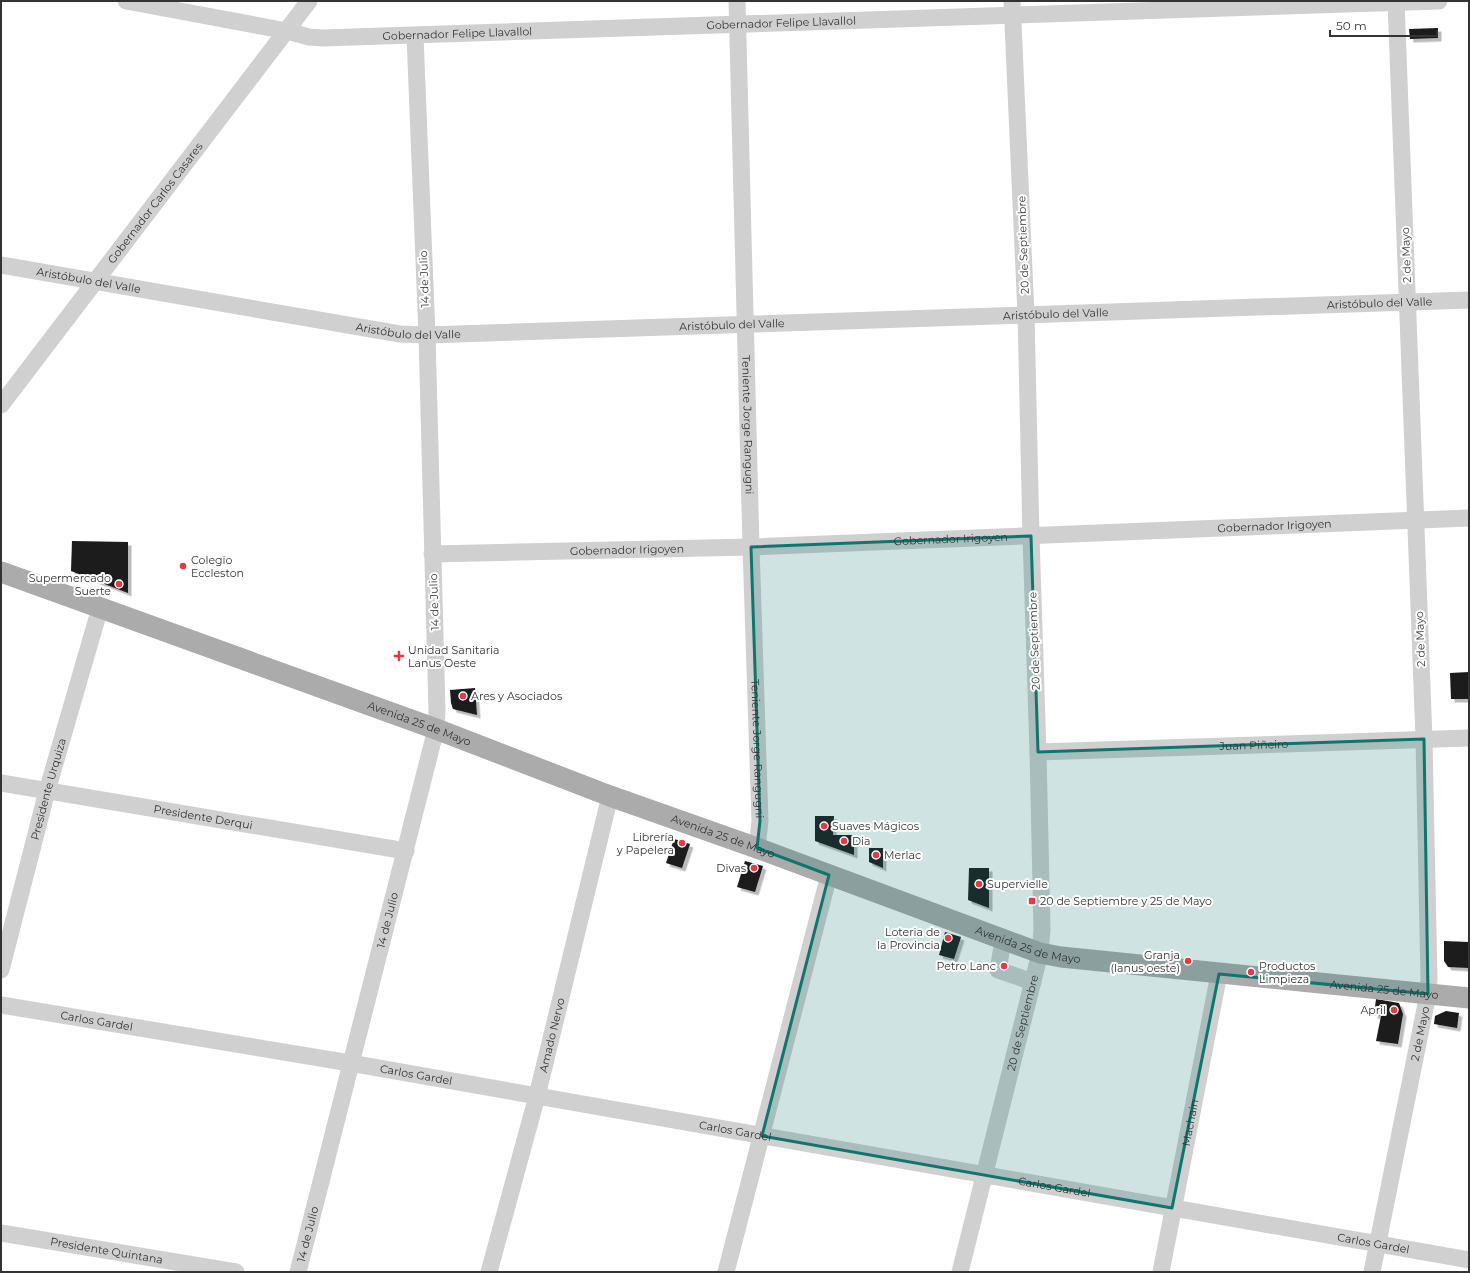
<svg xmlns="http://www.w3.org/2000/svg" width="1470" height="1273" font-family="Montserrat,sans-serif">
<defs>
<filter id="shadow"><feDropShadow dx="3.5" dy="3.5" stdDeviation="0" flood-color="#0004"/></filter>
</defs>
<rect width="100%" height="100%" fill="#fff"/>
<g fill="#1a1a1a" filter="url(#shadow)">
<path d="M1438,28V38L1410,39L1409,29Z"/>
<path d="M72,541L128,542V593L71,571Z"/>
<path d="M1469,672V699H1451L1450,673Z"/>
<path d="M475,688L477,715L453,709L451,703L450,690Z"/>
<path d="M815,816H834L833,835H854V855L815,841Z"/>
<path d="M674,839L690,844L682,868L666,863Z"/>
<path d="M869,848H883V868L869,862Z"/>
<path d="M745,861L763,866L755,892L737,887Z"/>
<path d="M969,868H989V908L968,900Z"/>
<path d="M945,932L961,937L954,959L939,955Z"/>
<path d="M1444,941L1469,942V968L1448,967L1444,961Z"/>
<path d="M1376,999L1399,1003L1403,1014L1398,1044L1376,1041L1381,1016L1374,1015Z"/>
<path d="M1446,1011L1459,1013L1457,1028L1434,1024L1435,1016Z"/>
</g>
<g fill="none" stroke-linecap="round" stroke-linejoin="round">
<g stroke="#d0d0d0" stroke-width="17">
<path id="s1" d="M126,1L287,31L309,37L323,38L1439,1"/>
<path id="s2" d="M737,1L751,547L760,821L757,848"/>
<path id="s3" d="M1,265L400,334L427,335L1469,300"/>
<path id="s4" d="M1,405L309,1"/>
<path id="s5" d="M432,554L751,547L1469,518"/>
<path id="s6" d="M1038,752L1469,738"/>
<path id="s7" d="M1,783L406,851"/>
<path d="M1003,941L998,970L1033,982"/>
<path id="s8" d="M1,970L47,791L100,608"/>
<path id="s9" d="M1,1005L350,1063L1469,1260"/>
<path id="s10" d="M1,1233L236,1272"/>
<path id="s11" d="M298,1272L436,729L437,711L427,335L415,36"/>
<path id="s12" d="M489,1272L537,1096L610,796"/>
<path d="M726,1272L829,875"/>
<path id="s13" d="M960,1272L1040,953L1042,929L1038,752L1031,536L1026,315L1012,1"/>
<path id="s14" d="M1161,1272L1219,974"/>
<path id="s15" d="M1372,1272L1428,994L1429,979L1424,739L1396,1"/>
</g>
<path stroke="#ababab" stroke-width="21" id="s16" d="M1,572L436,729L610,796L757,848L1040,953L1061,957L1469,998"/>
</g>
<path fill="#0f766e" fill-opacity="0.2" stroke="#0f766e" stroke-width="3" stroke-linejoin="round" d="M1031,536L1038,752L1424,739L1428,994L1219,974L1172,1208L762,1136L829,875L757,848L760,821L751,547Z"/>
<g fill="#e63946" stroke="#fff" stroke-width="1.5">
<circle cx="183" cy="566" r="4"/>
<circle cx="119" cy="584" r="4"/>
<path d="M397 650h4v4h4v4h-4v4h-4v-4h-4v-4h4z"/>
<circle cx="463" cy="696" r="4"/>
<circle cx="824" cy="826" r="4"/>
<circle cx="844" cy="841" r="4"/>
<circle cx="682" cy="843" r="4"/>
<circle cx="876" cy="855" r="4"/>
<circle cx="754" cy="868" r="4"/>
<circle cx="979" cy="884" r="4"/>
<rect x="1028" y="897" width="8" height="8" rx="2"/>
<circle cx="948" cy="938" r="4"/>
<circle cx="1188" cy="961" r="4"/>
<circle cx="1004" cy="966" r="4"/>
<circle cx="1251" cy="972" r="4"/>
<circle cx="1394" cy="1010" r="4"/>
</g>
<g text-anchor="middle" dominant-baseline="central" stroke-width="4" stroke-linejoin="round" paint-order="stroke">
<g font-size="11" fill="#333" stroke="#fff">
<text stroke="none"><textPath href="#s1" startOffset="659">Gobernador Felipe Llavallol</textPath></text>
<text stroke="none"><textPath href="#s1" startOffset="335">Gobernador Felipe Llavallol</textPath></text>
<text stroke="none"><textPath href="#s4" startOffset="254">Gobernador Carlos Casares</textPath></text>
<text transform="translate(1023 245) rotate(-92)">20 de Septiembre</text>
<text transform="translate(1406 255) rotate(-92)">2 de Mayo</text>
<text transform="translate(424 279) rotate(-92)">14 de Julio</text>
<text stroke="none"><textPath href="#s3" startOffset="89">Aristóbulo del Valle</textPath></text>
<text stroke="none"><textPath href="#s3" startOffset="1385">Aristóbulo del Valle</textPath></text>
<text stroke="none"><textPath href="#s3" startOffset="1061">Aristóbulo del Valle</textPath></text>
<text stroke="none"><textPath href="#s3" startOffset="737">Aristóbulo del Valle</textPath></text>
<text stroke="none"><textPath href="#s3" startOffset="413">Aristóbulo del Valle</textPath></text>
<text stroke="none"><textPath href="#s2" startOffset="424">Teniente Jorge Rangugni</textPath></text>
<text stroke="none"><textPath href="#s5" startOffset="843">Gobernador Irigoyen</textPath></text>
<text stroke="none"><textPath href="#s5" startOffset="519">Gobernador Irigoyen</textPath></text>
<text stroke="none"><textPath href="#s5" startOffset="195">Gobernador Irigoyen</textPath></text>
<text transform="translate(434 602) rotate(-92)">14 de Julio</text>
<text transform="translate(1420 639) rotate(-92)">2 de Mayo</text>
<text transform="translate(1034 641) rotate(-92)">20 de Septiembre</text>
<text stroke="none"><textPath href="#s16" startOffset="445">Avenida 25 de Mayo</textPath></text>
<text stroke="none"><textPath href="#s6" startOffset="216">Juan Piñeiro</textPath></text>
<text stroke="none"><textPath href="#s2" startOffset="748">Teniente Jorge Rangugni</textPath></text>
<text stroke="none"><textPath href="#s8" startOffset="187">Presidente Urquiza</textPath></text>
<text stroke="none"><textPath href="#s7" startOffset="205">Presidente Derqui</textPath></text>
<text stroke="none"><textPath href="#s16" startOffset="769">Avenida 25 de Mayo</textPath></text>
<text stroke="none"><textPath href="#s11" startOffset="363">14 de Julio</textPath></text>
<text stroke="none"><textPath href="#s16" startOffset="1093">Avenida 25 de Mayo</textPath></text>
<text stroke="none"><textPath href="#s16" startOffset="1453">Avenida 25 de Mayo</textPath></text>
<text stroke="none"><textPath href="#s9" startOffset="97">Carlos Gardel</textPath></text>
<text stroke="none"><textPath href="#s13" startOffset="257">20 de Septiembre</textPath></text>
<text stroke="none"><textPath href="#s15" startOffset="243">2 de Mayo</textPath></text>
<text stroke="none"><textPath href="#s12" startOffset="245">Amado Nervo</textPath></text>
<text stroke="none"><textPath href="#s9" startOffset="421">Carlos Gardel</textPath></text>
<text stroke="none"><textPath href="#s14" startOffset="152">Machain</textPath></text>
<text stroke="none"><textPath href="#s9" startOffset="745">Carlos Gardel</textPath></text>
<text stroke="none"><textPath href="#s9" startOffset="1069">Carlos Gardel</textPath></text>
<text stroke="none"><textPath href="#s11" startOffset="39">14 de Julio</textPath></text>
<text stroke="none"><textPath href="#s9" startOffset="1393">Carlos Gardel</textPath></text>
<text stroke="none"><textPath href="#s10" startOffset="107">Presidente Quintana</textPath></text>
</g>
<g font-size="11" fill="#333" stroke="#fff" text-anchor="start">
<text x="191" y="560">Colegio<tspan x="191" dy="13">Eccleston</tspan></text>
<text x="111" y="578" text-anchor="end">Supermercado<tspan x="111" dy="13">Suerte</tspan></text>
<text x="408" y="650">Unidad Sanitaria<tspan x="408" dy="13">Lanus Oeste</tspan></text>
<text x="471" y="696">Ares y Asociados</text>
<text x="832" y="826">Suaves Mágicos</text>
<text x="674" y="837" text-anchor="end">Librería<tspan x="674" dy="13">y Papelera</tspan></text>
<text x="852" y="841">Dia</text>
<text x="884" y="855">Merlac</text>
<text x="746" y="868" text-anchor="end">Divas</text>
<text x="987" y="884">Supervielle</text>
<text x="1040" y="901">20 de Septiembre y 25 de Mayo</text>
<text x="940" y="932" text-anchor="end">Loteria de<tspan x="940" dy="13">la Provincia</tspan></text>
<text x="1180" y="955" text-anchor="end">Granja<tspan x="1180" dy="13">(lanus oeste)</tspan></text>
<text x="996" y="966" text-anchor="end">Petro Lanc</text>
<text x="1259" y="966">Productos<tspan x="1259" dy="13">Limpieza</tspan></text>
<text x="1386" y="1010" text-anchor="end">April</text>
</g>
</g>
<rect width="1470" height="1273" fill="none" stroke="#333333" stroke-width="4"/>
<path d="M1330 30v6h107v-6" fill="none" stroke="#333333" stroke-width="2"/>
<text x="1336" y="30" font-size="12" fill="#333333" stroke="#ffffff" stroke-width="3" paint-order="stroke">50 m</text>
</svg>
